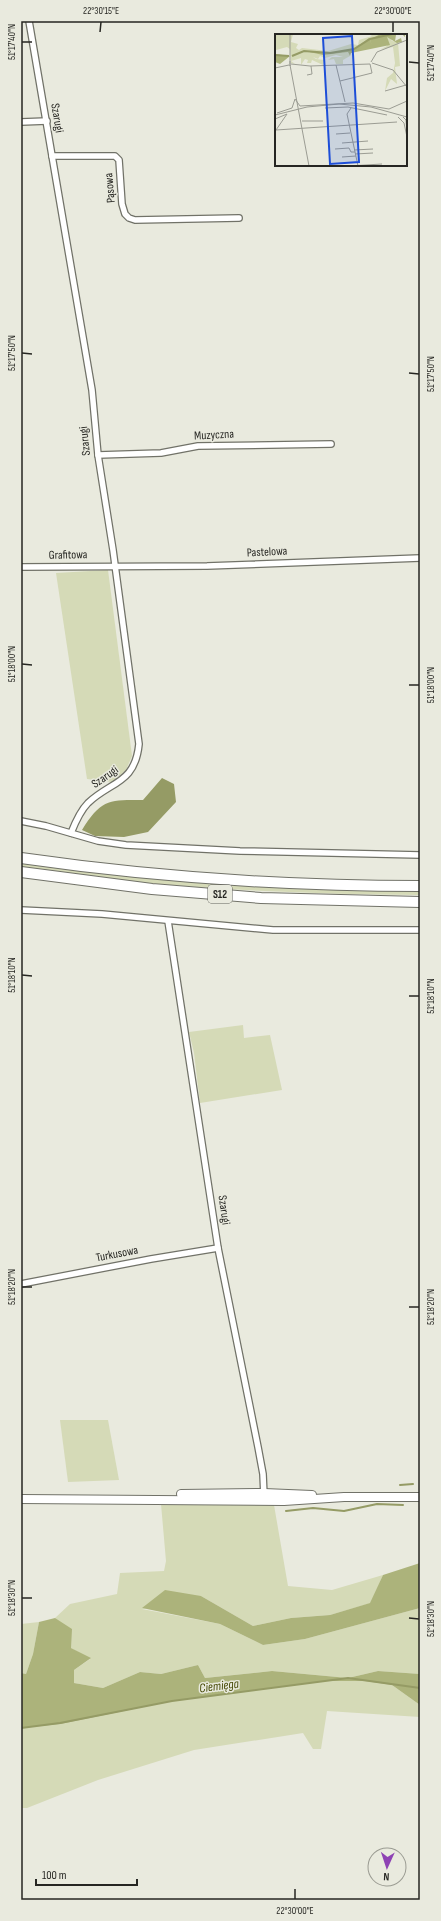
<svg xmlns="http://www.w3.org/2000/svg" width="441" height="1921" font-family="'Sofia Sans Condensed',sans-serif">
<rect width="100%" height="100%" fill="#e9eade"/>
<g fill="#d5dab7">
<path d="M108,570L132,756L126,770L112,782L87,779L56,573Z"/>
<path d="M21,863L420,889V895C287,894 153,888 21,868Z"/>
<path d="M243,1025L244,1038L270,1035L282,1090L200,1103L194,1053L189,1032Z"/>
<path d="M60,1420H108L119,1480L68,1482Z"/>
<path d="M161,1504L274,1505L288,1586L332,1590L383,1575L371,1603L330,1615L291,1618L253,1626L201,1596L142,1609L220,1624L263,1645L305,1639L420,1608V1674L378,1671L348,1678L272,1671L205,1678L198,1665L161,1674L140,1672L103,1688L74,1683V1670L90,1659L71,1648L55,1618L70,1604L117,1594L120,1573L164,1571L166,1561Z"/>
<path d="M39,1622L33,1654L26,1674L21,1673V1624Z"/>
<path d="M325,1681H365L392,1685L420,1705V1717L327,1711L321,1749H313L303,1733L194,1750L98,1780L27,1808H21V1728L61,1724L172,1701Z"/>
</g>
<g fill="#acb37b">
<path d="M420,1563V1608L305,1639L263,1645L220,1624L142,1608L165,1590L201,1596L253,1626L291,1618L330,1615L370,1603L383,1575Z"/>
<path d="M55,1618L72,1629L71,1648L91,1658L74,1670V1683L103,1688L140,1672L161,1674L198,1665L205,1678L272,1671L348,1678L378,1671L420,1674V1705L392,1685L365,1681H325L172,1701L61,1724L21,1728V1673L26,1674L33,1654L39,1622Z"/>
</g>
<path fill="#959b65" d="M162,778L174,784L176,802L148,832L124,837L95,836L82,830C101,799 109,800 143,800Z"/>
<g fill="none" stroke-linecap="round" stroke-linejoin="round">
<g stroke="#959b65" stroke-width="2">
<path d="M400,1485L413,1484"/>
<path d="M286,1511L313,1508L344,1511L377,1504L403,1505"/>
<path d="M21,1728L60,1723L172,1701L348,1678L420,1688"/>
</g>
<g stroke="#717268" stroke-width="8">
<g id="minor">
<path d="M29,21L92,390L98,455L113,550L139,744C135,784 111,781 88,803C80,811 75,823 71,833"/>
<path d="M21,122L47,121"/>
<path d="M52,156H115L119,160L122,204L125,214L129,218L135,220L239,218"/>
<path d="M98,455L161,453L198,446L331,444"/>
<path d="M21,567L207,566L420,558"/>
<path d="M21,821L46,826L98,841L126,845L240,851L420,855"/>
<path d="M21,910L102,914L273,930H420"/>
<path d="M168,921L218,1248L258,1447L263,1474L264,1496"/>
<path d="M21,1284L151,1259L218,1248"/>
</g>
</g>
<g stroke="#717268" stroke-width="10">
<g id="secondary">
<path d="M181,1494L264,1493L312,1495"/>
<path d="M21,1499L284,1501L344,1497H420"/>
</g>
</g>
<g stroke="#717268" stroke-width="12">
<g id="motorway">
<path d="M21,858C153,877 287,886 420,886"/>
<path d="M21,872L152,889L261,898L420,902"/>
</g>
</g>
<use href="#minor" stroke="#fff" stroke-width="5.5"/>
<use href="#secondary" stroke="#fff" stroke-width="8"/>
<use href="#motorway" stroke="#fff" stroke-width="10"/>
</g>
<path fill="none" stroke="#262622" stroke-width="1.5" d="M100,32L101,22M393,32V22M22,42H32M409,62L419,63M22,353L32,354M409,373L419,374M22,664L32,665M409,685H419M22,975L32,976M409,996H419M22,1287H32M409,1307H419M22,1598H32M409,1618L419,1619M295,1899V1889"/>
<g text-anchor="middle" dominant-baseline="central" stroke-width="3" stroke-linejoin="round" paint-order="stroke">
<rect fill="#e9eade" stroke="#60615a" stroke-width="1" x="208" y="885" width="24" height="18" rx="3"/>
<g font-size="11" font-weight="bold" fill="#262622">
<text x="220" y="894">S12</text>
</g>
<g font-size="12" fill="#262622" stroke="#e9eade">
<text transform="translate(57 118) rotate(81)">Szarugi</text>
<text transform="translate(110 188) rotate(-95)">Pąsowa</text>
<text transform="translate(214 435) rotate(-3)">Muzyczna</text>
<text transform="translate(85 441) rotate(-96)">Szarugi</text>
<text transform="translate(267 552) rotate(-3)">Pastelowa</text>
<text transform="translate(68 555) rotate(-1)">Grafitowa</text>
<text transform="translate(105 777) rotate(-35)">Szarugi</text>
<text transform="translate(224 1210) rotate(82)">Szarugi</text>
<text transform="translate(117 1254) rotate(-11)">Turkusowa</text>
</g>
<g font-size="13" font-style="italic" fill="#454905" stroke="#e9eade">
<text transform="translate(219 1686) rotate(-7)">Ciemięga</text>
</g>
</g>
<g transform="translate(275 34)">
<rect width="132" height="132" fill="#e9eade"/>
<path d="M0,0H18L16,8L23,10L21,14L24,16L27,14L53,17L76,10L83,11L84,6L97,2L94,0H105L98,5L97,11L94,5L79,15L58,19L73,18L75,22L68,26V30H61L59,25L53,26L57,23H68L61,21L50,24L45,22L43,25L38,23L41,25L49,26L48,31L37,26L36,29H32L33,26L30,25L26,31V24L16,27L20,30L16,29L15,15L12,13L1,16L0,20ZM114,2L117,7L123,8L125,32L120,33L122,50L116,45L110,57L112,44L118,39L120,29L118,13L106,15L112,12V3Z" fill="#d5dab7"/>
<path d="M105,0H130V3L127,0L121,1L120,7L126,4L127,8L122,9L112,3L115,11L76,19L75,22L73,18L48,21L30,17L54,19L67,17L79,15L94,4L97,11L95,6ZM0,20L15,22L5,30L0,28Z" fill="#acb37b"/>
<path fill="none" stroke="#959b65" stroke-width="2" d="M0,21L14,22M17,22L29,17L55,19L79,15L95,5L117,0"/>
<path fill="none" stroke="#9b9c93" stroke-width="1" d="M15,0V32V27M96,28L102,18L132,6M97,29L118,36L132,53M16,30L35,32L95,30M15,31L34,132M61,31L70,68M0,34L14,31M32,41L37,40L36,32M65,47L97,39L95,30M110,57L131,51M20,65L25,72L78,69L114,75L132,67M50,74L73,73L112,81M76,74L72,80L83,132M2,79L17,74L20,65M0,81L32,73L64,70L96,73L132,83M123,83L129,89L132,103M128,83L131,86L132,99M0,85L12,80M27,87H48M1,96L122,88M1,96L12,80M61,100L75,99M67,109L93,107M60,115L74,114L76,118H80M79,116L98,115M80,120L98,119M67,123L81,122M74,132L107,130"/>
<path fill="#1d4ed8" fill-opacity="0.15" stroke="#1d4ed8" stroke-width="2" d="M77,2L84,128L55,130L48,4Z"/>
<rect width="132" height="132" fill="none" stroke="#262622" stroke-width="2"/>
</g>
<rect width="441" height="1921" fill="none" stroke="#e9eade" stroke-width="44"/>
<g transform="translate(387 1867) rotate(183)"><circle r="19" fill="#e9eade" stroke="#9b9c93"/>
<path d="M0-3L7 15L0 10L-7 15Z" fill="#8e42b4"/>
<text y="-6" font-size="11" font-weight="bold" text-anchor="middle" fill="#262622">N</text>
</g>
<path d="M36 1879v6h101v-6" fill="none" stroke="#262622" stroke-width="2"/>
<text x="42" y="1879" font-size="12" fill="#262622" stroke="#e9eade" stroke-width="3" paint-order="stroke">100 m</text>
<rect x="22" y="22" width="397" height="1877" fill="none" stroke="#262622" stroke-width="1.5"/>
<g font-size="10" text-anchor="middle" fill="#262622">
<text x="101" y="14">22°30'15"E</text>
<text x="393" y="14">22°30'00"E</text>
<text transform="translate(11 42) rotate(-90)" y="4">51°17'40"N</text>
<text transform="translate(430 63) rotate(-90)" y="4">51°17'40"N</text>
<text transform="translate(11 353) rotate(-90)" y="4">51°17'50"N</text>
<text transform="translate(430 374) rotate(-90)" y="4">51°17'50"N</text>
<text transform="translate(11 664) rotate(-90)" y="4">51°18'00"N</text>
<text transform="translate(430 685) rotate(-90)" y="4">51°18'00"N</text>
<text transform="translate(11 975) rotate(-90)" y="4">51°18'10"N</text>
<text transform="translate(430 996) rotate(-90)" y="4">51°18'10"N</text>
<text transform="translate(11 1287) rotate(-90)" y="4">51°18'20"N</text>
<text transform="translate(430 1307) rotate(-90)" y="4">51°18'20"N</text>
<text transform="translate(11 1598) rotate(-90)" y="4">51°18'30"N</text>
<text transform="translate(430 1619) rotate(-90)" y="4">51°18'30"N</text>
<text x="295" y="1914">22°30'00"E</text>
</g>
</svg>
